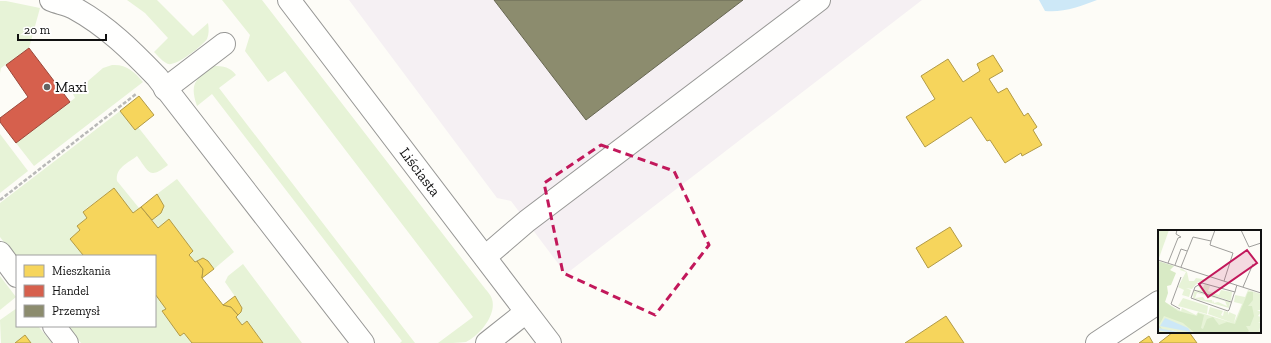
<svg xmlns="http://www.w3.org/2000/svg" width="1271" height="343" font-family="'Zilla Slab',serif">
<rect width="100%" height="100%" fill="#fdfcf7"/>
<path fill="#f5f0f3" d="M349,0H922L566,274L511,201L497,198Z"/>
<g fill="#e7f3d7">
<path d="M127,0H157L193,36L208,23C209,29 209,34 207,39C202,46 177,66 168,64C163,62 158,56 154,52L168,38L145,13Z"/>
<path d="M222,0H262L483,286C486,290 491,295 492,299C497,315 479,336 466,342C461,343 445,343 438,343L473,317L285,71L268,82L245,51L250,35Z"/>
<path d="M0,1H6L40,8L29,48L1,68L0,73Z"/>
<path d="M112,65C126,64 134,71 143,82L34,166L16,143L75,98L73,94L103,68Z"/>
<path d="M213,66C224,66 230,67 236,75L219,88L415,343H400L402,341L212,94L197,106C189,83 196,79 213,66Z"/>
<path d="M120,111L135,130L138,127L168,165C149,180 149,172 137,156C128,163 115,168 117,181L139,208L133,213L114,188L83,211L87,218L77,226L80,230L70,239L83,255L82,256H17V259L0,237V203Z"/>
<path d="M0,134L28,171L0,193Z"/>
<path d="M177,179L234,252L214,269C208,261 204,255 195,262L189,255L193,251L169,219L158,228L152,220L161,213L164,206L157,194Z"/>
<path d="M243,264L302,343H263L247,321L242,325L236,317L242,311L241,305L225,282L228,276Z"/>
<path d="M0,276L16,297L0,310Z"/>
<path d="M155,294L166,309L162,312L180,335L184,333L192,343H81L68,326H155Z"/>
<path d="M17,308V326H38L52,343H31L25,335L15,343H1L0,320Z"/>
</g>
<path fill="#cde8f7" d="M1039,0H1097C1081,6 1063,13 1045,11Z"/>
<g fill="#f6d55c" stroke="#b19a46">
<path d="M993,55L1003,71L989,79L998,93L1007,88L1024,116L1028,113L1037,127L1033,130L1042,145L1022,156L1021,153L1005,163L990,140L987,141L971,117L925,147L906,117L935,99L921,76L948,59L963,82L980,71L977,64Z"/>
<path d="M139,96L154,115L135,130L120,111Z"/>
<path d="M114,188L133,213L141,207L158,228L169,219L193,251L189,255L195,262L197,261L203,269L202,278L223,305L231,307L238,315L236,317L242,325L247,321L263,343H192L184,333L180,336L162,311L166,309L155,294V256H82L83,255L70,239L80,230L77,226L87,218L83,212Z"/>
<path d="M157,194L164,206L161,213L152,220L141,207Z"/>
<path d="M950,227L962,246L928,268L916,248Z"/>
<path d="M203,258L208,261L214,269L202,278L203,269L197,261Z"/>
<path d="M235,296L242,308L241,312L238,315L231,307L223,305Z"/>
<path d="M946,316L964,343H905Z"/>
<path d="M1173,332H1189L1197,343H1159Z"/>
<path d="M25,335L31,343H15Z"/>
<path d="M1149,336L1153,343H1139Z"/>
</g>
<path fill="#d6604d" stroke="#9b483b" d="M29,48L70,102L16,143L0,122V118L28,97L6,65Z"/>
<path fill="#8c8c6e" stroke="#676752" d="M494,0H743L586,120Z"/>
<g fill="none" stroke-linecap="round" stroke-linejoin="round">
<g stroke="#979795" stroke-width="24">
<g id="minor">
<path d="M51,0C58,3 67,4 74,8C107,26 132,51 157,77L363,343"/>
<path d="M289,0L550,343"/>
<path d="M165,89L224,44"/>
<path d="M0,253L17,276"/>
<path d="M485,257L527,221L819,0"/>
<path d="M54,326L67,343"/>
<path d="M487,343L526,312"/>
<path d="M1097,343L1159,302"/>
</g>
</g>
<path stroke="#b9b9b8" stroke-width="2.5" stroke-dasharray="4 2" stroke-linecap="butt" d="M0,200L136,94"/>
<use href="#minor" stroke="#fffffe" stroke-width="22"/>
</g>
<path fill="none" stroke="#c2185b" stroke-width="3" stroke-dasharray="8 5" stroke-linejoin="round" d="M601,145L674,171L709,245L655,315L563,273L544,183Z"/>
<circle fill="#646362" stroke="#fff" stroke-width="1.5" cx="47" cy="87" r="4"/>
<g text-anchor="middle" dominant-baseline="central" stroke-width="4" stroke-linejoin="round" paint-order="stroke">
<g font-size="15" fill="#111" stroke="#fff" text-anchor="start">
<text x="55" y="87">Maxi</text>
</g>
<g font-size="15" fill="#111" stroke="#fff">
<text transform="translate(420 172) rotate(53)">Liściasta</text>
</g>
</g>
<g transform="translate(1158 230)">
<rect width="103" height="103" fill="#fdfcf7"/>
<path d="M0,0H11L1,28L0,27ZM23,38L29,42L31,51H36L38,48L50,50L40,52L34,59L28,58L33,60L31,67L24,65L26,60L20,57L28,42L22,40ZM43,54L44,59L47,54L52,56L50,61L61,65L63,60L74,62L73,71L37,60H43L40,56ZM90,60L103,64V80H99L103,82L100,86L103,87V92H100L103,93L101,102L103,98V103H23L13,100L19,103H0V90L7,72L19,79L23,81L24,78L38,85L40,82L75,93L50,84L52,77L65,81L63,85L65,86L66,81L70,82V85L71,82L78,85L76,93L84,74L76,72L77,65L87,67ZM36,61L72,72L71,78L35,68ZM39,63L67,71L69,76L60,72L56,73V70L55,73L54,70H47L45,67L37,68ZM25,68L50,76L49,84L20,76Z" fill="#e7f3d7" fill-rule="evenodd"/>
<path d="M0,31L16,36L12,40L18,43L13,55L9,56L10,63L7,72L20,81L39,86L40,83L46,85L43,98L45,99L49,89L55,87L61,95L69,92L77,94L90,62H95V70L90,76H94L96,86L92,96H88L91,101L88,103H37L25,93L6,86L1,95L4,99L0,98Z" fill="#d8eac5"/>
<path d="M7,88L30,98L33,102L2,96Z" fill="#cde8f7"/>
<path fill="none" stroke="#cde8f7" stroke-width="2" d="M0,99L20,103"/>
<path fill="none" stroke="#9f9e9b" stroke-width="1" d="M83,0L91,17L103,13M53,11L52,15L75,23L66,51M0,30L103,63M10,33L20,8L23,7L18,4L19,0M17,35L23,19L29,21M23,37L35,7L53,11L57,0M85,57L95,34M36,60L73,72M77,62L44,53L37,57L33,68L70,81L71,80L76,64L77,62L78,58L79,55M22,79L13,74L23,47"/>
<path fill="#c2185b" fill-opacity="0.15" stroke="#c2185b" stroke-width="2" d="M89,20L99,33L50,67L41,54Z"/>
<rect width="103" height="103" fill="none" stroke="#111" stroke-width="2"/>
</g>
<rect x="16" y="255" width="140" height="72" fill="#ffffff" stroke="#a0a0a0"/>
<rect x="24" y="265" width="20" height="12" fill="#f6d55c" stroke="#a0a0a0"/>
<text x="52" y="275" font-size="12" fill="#111111">Mieszkania</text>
<rect x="24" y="285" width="20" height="12" fill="#d6604d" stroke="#a0a0a0"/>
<text x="52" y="295" font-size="12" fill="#111111">Handel</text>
<rect x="24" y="305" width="20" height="12" fill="#8c8c6e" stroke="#a0a0a0"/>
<text x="52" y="315" font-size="12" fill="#111111">Przemysł</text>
<path d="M18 34v6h88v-6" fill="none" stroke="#111111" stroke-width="2"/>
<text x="24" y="34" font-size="12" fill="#111111" stroke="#ffffff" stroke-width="3" paint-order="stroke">20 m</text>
</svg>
